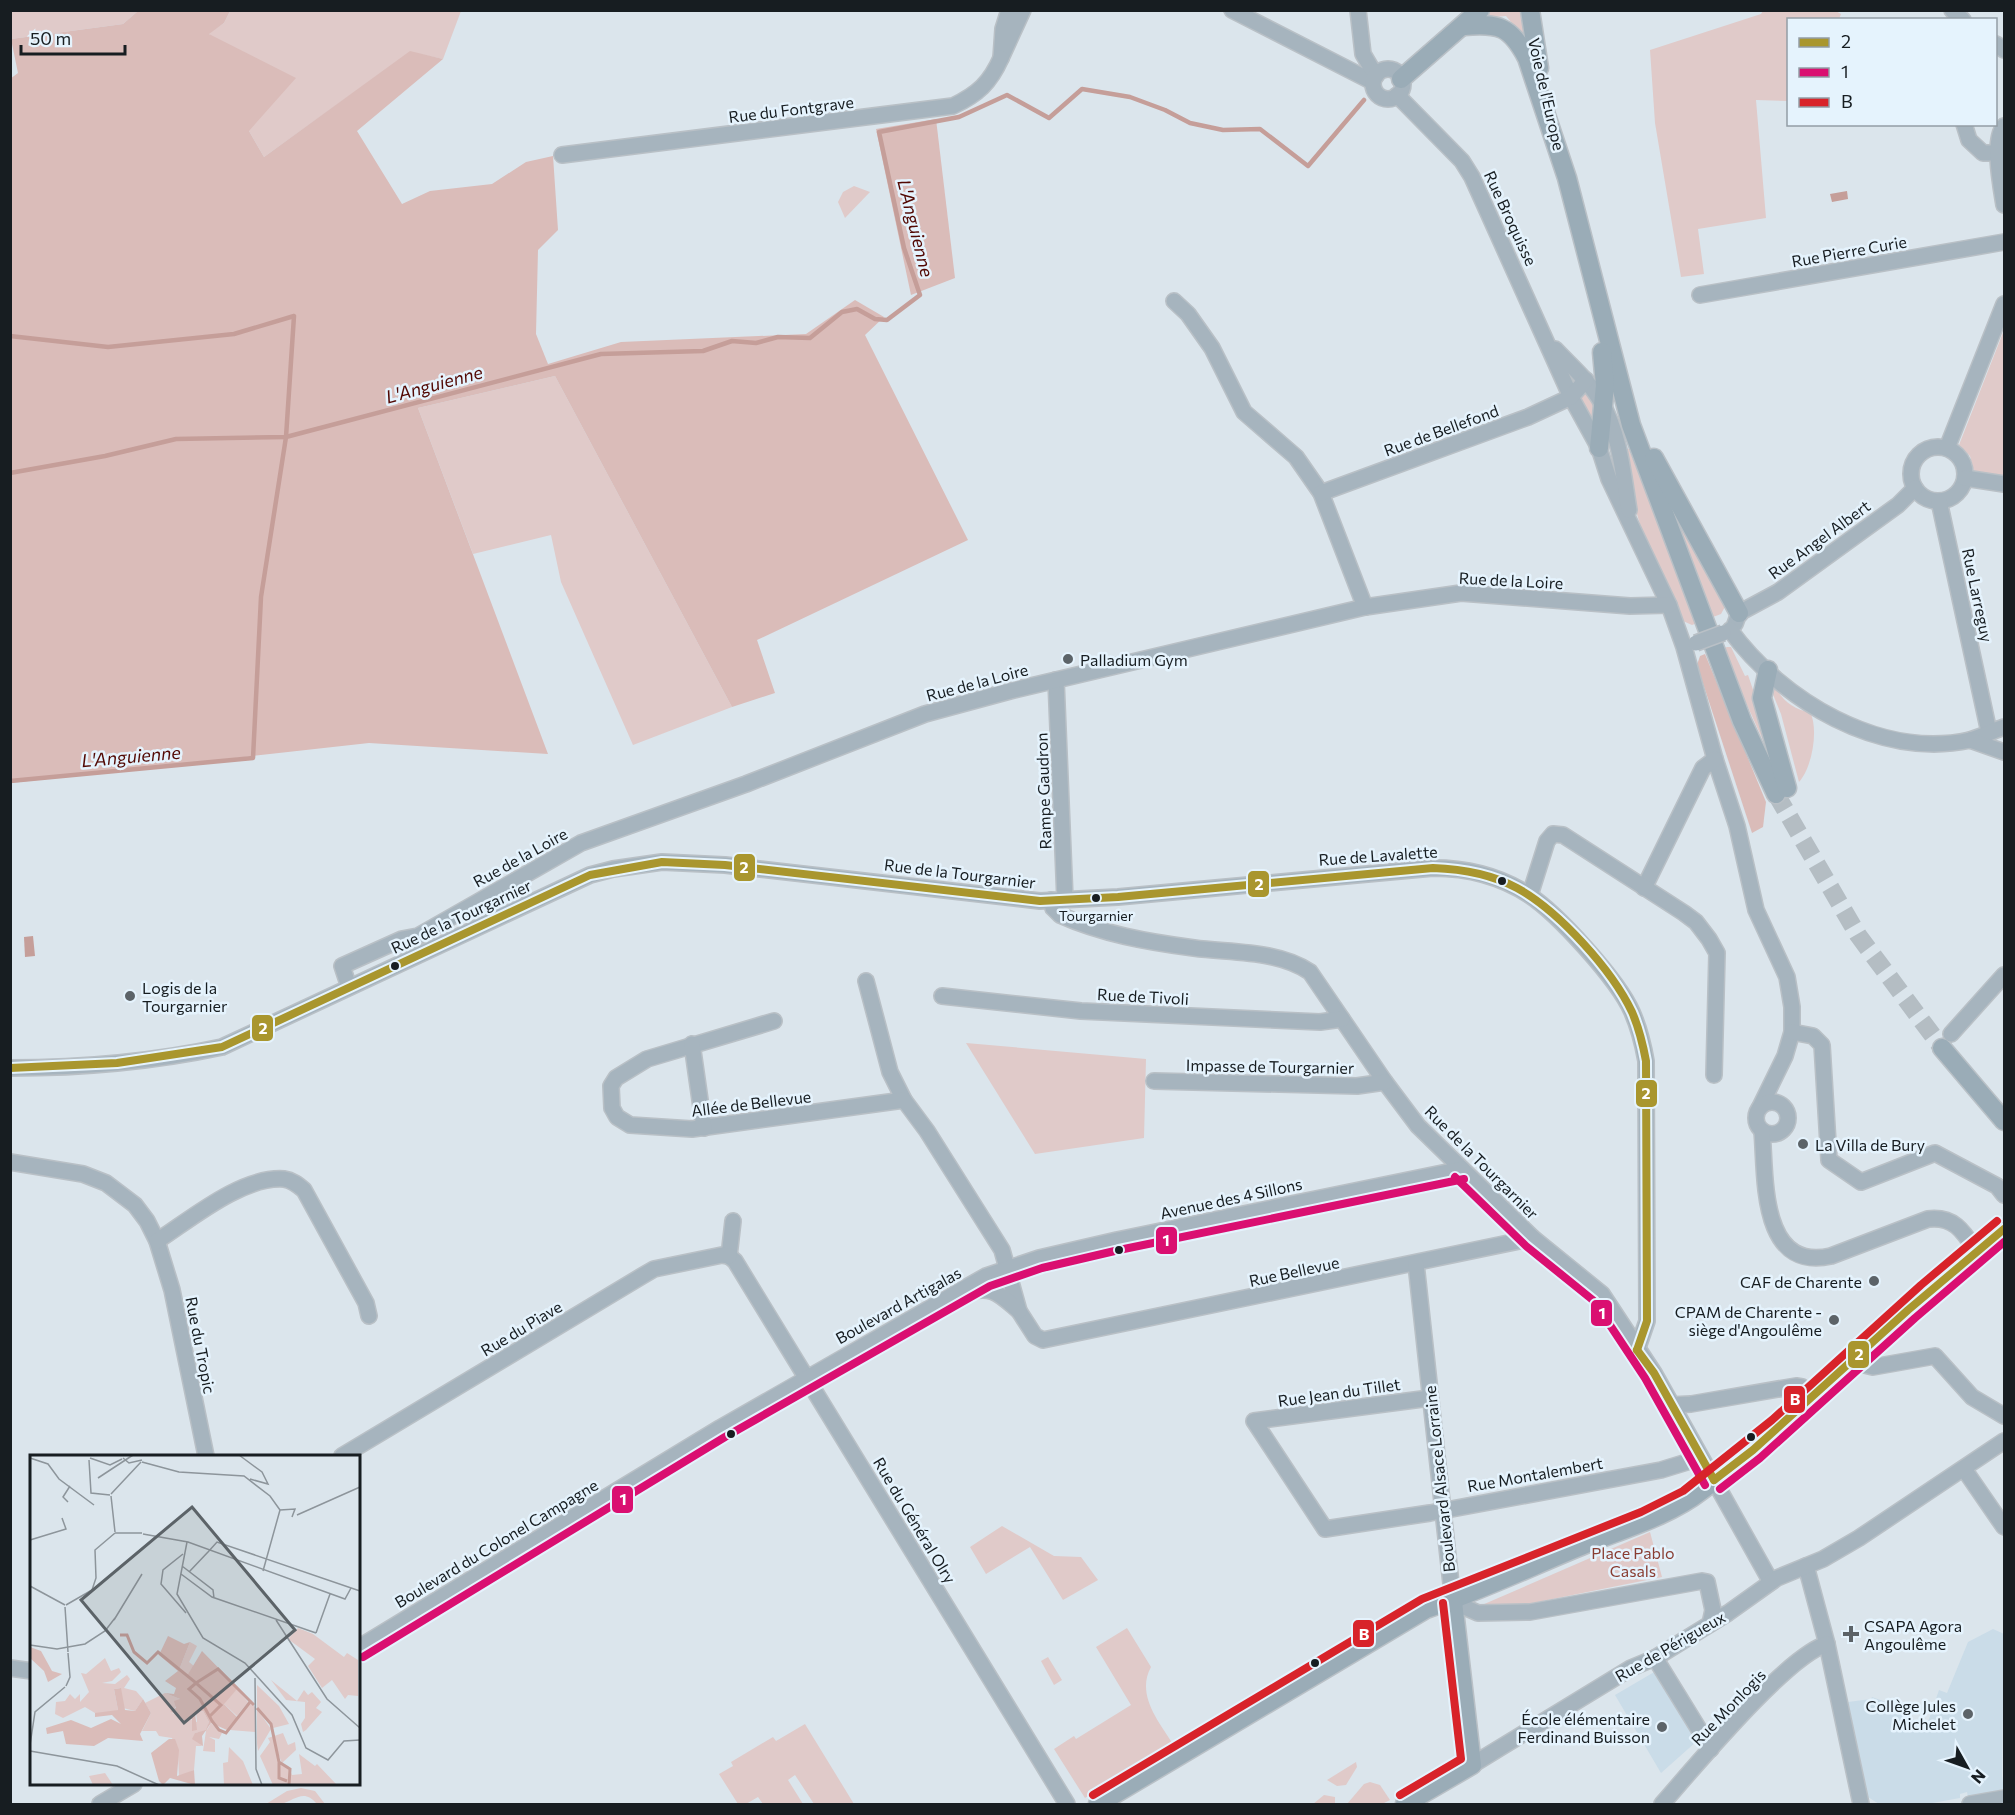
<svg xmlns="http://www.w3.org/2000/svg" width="2015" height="1815" font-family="Commissioner,sans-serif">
<rect width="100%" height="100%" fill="#dbe5ec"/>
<g fill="#cadce8">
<path d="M1993,1629L2004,1634L2002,1776L2004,1790L1968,1797L1967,1792L1960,1794V1798L1927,1804H1879L1868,1797L1848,1702L1871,1699L1872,1697L1908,1710L1906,1717L1927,1725L1939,1690L1947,1693L1968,1642Z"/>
<path d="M1656,1671L1697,1741L1661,1773L1615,1695Z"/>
</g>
<g fill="#e0cac9">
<path d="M1834,10L1841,14L1839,19L1788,20V101L1756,100L1766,218L1698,229L1704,274L1681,277L1655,123L1650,50L1761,14L1763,11Z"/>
<path d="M10,11H138L123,24L11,39Z"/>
<path d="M230,11H461L443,59L410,52L264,157L249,131L209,33L224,23Z"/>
<path d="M1488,11H1520L1525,39L1506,16L1484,18Z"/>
<path d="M854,186L870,192L845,218L838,202L843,192Z"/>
<path d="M2004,330V477L1974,472L1970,456L1959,445Z"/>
<path d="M555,376L732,707L633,745L561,582L551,535L473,554L418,408Z"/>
<path d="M1586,388L1595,402V436L1578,399Z"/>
<path d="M1626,448L1629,449L1697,623L1692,625L1683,621L1645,540L1631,495Z"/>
<path d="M1662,487L1727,603L1721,614L1713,617Z"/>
<path d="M1727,647H1731L1745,676L1748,675L1765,725L1773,763L1722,649Z"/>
<path d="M1776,688C1783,701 1795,710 1810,712C1819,729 1812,768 1799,782L1781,714L1772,692Z"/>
<path d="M966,1043L1146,1059L1144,1138L1035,1154Z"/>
<path d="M1002,1526L1054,1556L1081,1557L1098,1580L1063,1600L1030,1547L986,1574L970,1547Z"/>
<path d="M1650,1532L1662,1577L1518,1606L1482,1605Z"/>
<path d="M1127,1628L1151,1667C1136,1694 1158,1721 1173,1744L1085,1798L1054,1749L1074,1736L1076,1739L1131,1705L1096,1647Z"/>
<path d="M1048,1657L1062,1680L1054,1685L1041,1661Z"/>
<path d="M805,1724L854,1804H814L795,1775L788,1780L803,1804H763L758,1797L746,1804H738L719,1774L733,1766L731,1762L773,1737L776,1741Z"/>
<path d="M1356,1762L1357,1767L1346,1785L1337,1786L1327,1780Z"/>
<path d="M1370,1782L1380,1785L1390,1800L1382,1804H1347L1364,1784Z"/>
<path d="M301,1788L315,1791L325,1804H317C304,1788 295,1800 281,1804C277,1806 270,1804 266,1804L287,1791Z"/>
<path d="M1324,1795L1335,1797V1804H1313Z"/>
</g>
<g fill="#dabcb9">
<path d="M138,11H230L224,23L209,34L296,78L249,131L264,157L410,51L443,59L357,131L402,204L430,191L492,184L526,162L553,156L558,230L538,250L536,334L548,364L621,342L806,334L855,300L884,317L865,335L968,540L757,640L775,693L732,707L555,376L418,408L548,754L369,743L11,783L10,79L18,73L11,39L123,24Z"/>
<path d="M936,119L955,278L911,295L876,129Z"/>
<path d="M1705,654L1766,802L1763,827L1752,833L1697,665L1700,656Z"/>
</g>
<g fill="#c59e99">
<path d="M1847,191L1848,199L1832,202L1830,194Z"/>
<path d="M33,936L35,956L25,957L24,937Z"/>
</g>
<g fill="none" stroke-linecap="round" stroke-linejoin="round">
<g stroke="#c59e99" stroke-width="4.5">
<path d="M10,336L108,347L234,334L294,316L286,437L176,439L105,456L10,473"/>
<path d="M10,781L253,758L261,597L286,437L601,354L703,351L732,341L756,343L778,337L810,338L842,312L857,309L875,319L887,320L920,295L904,248L879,132L959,117L1007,95L1049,118L1082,89L1130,97L1165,110L1190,123L1223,130L1260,129L1308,166L1364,100"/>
</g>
<path stroke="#b4bdc3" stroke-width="18" stroke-dasharray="18 9" stroke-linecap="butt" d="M1776,794L1858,935L1942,1048"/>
<g stroke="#b9c0c6" stroke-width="18">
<g id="minor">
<path d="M1009,10L1003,29L1001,58L1023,10"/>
<path d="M1232,10L1373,82"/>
<path d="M1358,10L1363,54L1376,76"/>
<path d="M1952,10L1963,20"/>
<path d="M1996,44L2004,50"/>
<circle cx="1388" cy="84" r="15"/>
<path d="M1397,95L1462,161L1472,177L1571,397L1599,448L1609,479L1669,605L1684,647L1715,759L1737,826L1756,910L1787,977L1792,1007V1032L1785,1056L1760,1107"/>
<path d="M1964,124L1969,140L1983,153H1999"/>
<path d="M2004,126C1992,141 2001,186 2004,205"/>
<path d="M562,155L953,106C978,94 990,83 1001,58"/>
<path d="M1700,295L2004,242"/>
<path d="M1174,301L1188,314L1212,348L1244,412L1296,457L1321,493L1365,607"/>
<path d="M1555,349C1571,366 1590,382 1601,402C1620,434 1623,474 1629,510"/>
<circle cx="1938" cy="474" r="27"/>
<path d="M1947,448L2004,304"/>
<path d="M1965,478L2004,484"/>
<path d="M1321,493L1528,417L1571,397L1586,380"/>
<path d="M1939,501L1989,732"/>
<path d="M1735,624L1739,613L1778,592L1898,505L1915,488"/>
<path d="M1730,630C1781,700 1880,760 1970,740C1981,737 1993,731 2004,727"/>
<path d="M1056,680L1065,900"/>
<path d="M1970,740L2004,752"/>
<path d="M1644,888L1703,768L1715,759"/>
<path d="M1530,895L1547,841L1553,834L1563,835L1684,913L1696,922L1709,939L1717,953L1714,1075"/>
<path d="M1051,900L1053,908L1060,915C1102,934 1148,942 1194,948C1231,953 1278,950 1310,972L1385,1082L1418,1126L1533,1238L1602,1294L1654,1373L1771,1582"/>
<path d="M866,981L890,1072L904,1100"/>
<path d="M349,987L342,966L402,939L418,936L581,843L746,784L925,714L1010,691L1365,607L1461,593L1630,606L1669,605"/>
<path d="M942,996L1081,1011L1320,1022L1342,1019"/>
<path d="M774,1021L647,1059L616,1078L611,1086L612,1108L617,1117L630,1125L692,1129L904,1100L927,1131L1002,1250L1019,1311L1035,1336L1043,1340L1533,1238"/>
<path d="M1792,1032L1813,1036L1822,1045L1829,1160L1861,1182L1935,1153L1997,1186L2004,1195"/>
<path d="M1951,1034L2004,975"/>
<path d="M692,1044L704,1128"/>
<path d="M10,1068C82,1068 152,1062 222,1047L590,875L613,869L662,862L725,865L1040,901L1118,897L1433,868C1467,868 1500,876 1529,895C1558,914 1618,980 1632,1012C1639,1028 1643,1044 1646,1061L1647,1321L1637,1350"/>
<path d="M1154,1081L1357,1086L1385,1082"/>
<circle cx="1772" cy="1118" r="16"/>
<path d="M1762,1131C1766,1176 1759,1272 1831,1256L1928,1219C1953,1216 1963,1230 1976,1251"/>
<path d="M10,1162L83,1174L106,1183L135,1205L147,1221L157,1241L172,1290L206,1456"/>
<path d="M157,1241C191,1219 242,1176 284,1179C292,1180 298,1185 304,1190L366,1303L369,1316"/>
<path d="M729,1256L735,1261L1067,1804"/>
<path d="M729,1256L733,1221"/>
<path d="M1416,1264L1453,1602L1478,1613L1530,1612L1702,1581L1707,1582L1713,1610L1710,1624"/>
<path d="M964,1293C993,1285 998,1293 1019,1311"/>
<path d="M1852,1362L1873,1367L1935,1356L1972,1397L2004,1416"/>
<path d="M1430,1398L1254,1421L1325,1529L1430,1513L1661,1470L1700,1458"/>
<path d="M1671,1405L1691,1404L1796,1386L1802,1387L1814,1395"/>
<path d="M342,1456L642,1276L654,1269L722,1255L729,1256"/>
<path d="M1964,1469L2004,1527"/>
<path d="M1806,1566L1827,1644L1861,1804"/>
<path d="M358,1648L720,1428L986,1276L1039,1258L1117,1240L1462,1169"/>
<path d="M1655,1658L1711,1749"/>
<path d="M10,1668L32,1671"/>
<path d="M1472,1765L1631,1668L1655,1658L1728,1613L1777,1578L1823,1559L1859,1538L2004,1441"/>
<path d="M100,1804L134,1784"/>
<path d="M1662,1804C1693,1769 1787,1655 1827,1644"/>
<path d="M1970,1804L2004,1798"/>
</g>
</g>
<g stroke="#b9c0c6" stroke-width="21">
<g id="major">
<path d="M1530,10L1539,68"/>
<path d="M1464,26C1499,23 1510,26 1527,58L1567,178L1631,425L1742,721L1776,794"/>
<path d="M1401,79L1480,10"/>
<path d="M1599,448L1605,385L1602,352"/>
<path d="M1654,458L1739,613"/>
<path d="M1768,670L1762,698L1787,788"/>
<path d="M1942,1048L2004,1121"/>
<path d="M1098,1804L1426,1609C1480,1591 1532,1566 1586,1544C1623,1529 1669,1516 1701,1491C1808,1411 1899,1311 2004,1229"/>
<path d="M1405,1804L1472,1765L1453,1602"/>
</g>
</g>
<use href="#minor" stroke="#a6b4be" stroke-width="15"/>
<use href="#major" stroke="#9aacb7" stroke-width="18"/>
<g stroke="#b9c0c6" stroke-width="18" stroke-linecap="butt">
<path id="minor-bridge" d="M1696,643L1723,633"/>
</g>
<use href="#minor-bridge" stroke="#a6b4be" stroke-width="15"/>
<g stroke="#e5f3fd" stroke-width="12">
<g id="bus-1">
<path d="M10,1068L117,1063L222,1047L590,875L662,862L725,865L1040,901L1118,897L1433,868C1463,869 1491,874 1517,888C1559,911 1612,970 1632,1012C1639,1028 1643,1045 1646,1061L1647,1321L1637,1350"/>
<path d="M1637,1350L1654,1373L1714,1480"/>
<path d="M1714,1480L1753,1450L1908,1310L2004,1229"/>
</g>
</g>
<g stroke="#e5f3fd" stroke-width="12">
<g id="bus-2">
<path d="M1455,1177L1526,1246L1594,1301L1645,1378L1705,1485"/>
<path d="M1720,1489L1760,1458L1915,1318L2004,1242"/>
<path d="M363,1657L725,1437L990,1286L1042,1268L1119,1250L1464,1179"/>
</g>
</g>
<g stroke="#e5f3fd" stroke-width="12">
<g id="bus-3">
<path d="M1093,1795L1422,1599L1641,1512L1683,1491L1772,1420L1921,1285L1997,1221"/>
<path d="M1400,1795L1461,1759L1443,1603"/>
</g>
</g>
<use href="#bus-1" stroke="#a9962e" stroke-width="8"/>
<use href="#bus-2" stroke="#da0f71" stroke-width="8"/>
<use href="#bus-3" stroke="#d8232a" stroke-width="8"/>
</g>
<g fill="#5c6368" stroke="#e5f3fd" stroke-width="2">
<circle cx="1068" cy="659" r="6"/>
<circle cx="130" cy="996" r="6"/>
<circle cx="1803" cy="1144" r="6"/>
<circle cx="1874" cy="1281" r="6"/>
<circle cx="1834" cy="1320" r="6"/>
<path d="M1848 1625h6v6h6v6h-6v6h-6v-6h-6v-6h6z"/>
<circle cx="1968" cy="1714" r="6"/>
<circle cx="1662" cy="1727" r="6"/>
</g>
<g fill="#171d21" stroke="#e5f3fd" stroke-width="2">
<circle cx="1502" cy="881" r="5"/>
<circle cx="1096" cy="898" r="5"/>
<circle cx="395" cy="966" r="5"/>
<circle cx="1119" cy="1250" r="5"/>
<circle cx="731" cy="1434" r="5"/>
<circle cx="1751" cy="1437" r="5"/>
<circle cx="1315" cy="1663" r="5"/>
</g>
<g text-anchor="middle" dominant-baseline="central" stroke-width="5" stroke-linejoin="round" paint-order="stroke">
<g font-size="14" fill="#171d21" stroke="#e5f3fd">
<text x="1096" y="915">Tourgarnier</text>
</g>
<g font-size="16" fill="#171d21" stroke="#e5f3fd">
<text transform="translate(1547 94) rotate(77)">Voie de l'Europe</text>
<text transform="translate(791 109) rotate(-7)">Rue du Fontgrave</text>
<text transform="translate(1511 218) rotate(65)">Rue Broquisse</text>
<text transform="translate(1849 251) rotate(-10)">Rue Pierre Curie</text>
<text transform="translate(1441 430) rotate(-20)">Rue de Bellefond</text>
<text transform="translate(1819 539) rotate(-36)">Rue Angel Albert</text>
<text transform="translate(1511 580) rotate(3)">Rue de la Loire</text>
<text transform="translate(1978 595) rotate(78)">Rue Larreguy</text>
<text transform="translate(977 682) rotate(-15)">Rue de la Loire</text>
<text transform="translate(1043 791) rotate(-92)">Rampe Gaudron</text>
<text transform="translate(1378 855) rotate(-4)">Rue de Lavalette</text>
<text transform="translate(520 857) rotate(-29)">Rue de la Loire</text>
<text transform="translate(960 873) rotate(7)">Rue de la Tourgarnier</text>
<text transform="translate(461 916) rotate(-25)">Rue de la Tourgarnier</text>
<text transform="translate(1143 996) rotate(3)">Rue de Tivoli</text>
<text transform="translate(1270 1066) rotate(1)">Impasse de Tourgarnier</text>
<text transform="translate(751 1103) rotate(-7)">Allée de Bellevue</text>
<text transform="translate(1482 1162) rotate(45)">Rue de la Tourgarnier</text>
<text transform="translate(1231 1198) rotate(-12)">Avenue des 4 Sillons</text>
<text transform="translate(1294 1271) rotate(-12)">Rue Bellevue</text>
<text transform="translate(898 1305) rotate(-29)">Boulevard Artigalas</text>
<text transform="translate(521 1328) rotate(-31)">Rue du Piave</text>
<text transform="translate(201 1345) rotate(79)">Rue du Tropic</text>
<text transform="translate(1339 1392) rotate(-8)">Rue Jean du Tillet</text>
<text transform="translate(1535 1474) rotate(-10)">Rue Montalembert</text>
<text transform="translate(1439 1479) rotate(-96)">Boulevard Alsace Lorraine</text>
<text transform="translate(915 1520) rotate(59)">Rue du Général Olry</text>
<text transform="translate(496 1543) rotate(-31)">Boulevard du Colonel Campagne</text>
<text transform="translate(1670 1646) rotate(-30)">Rue de Périgueux</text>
<text transform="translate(1728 1707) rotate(-46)">Rue Monlogis</text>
</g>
<g font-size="16" fill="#171d21" stroke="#e5f3fd" text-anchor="start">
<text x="1080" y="659">Palladium Gym</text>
<text x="142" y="987">Logis de la<tspan x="142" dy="18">Tourgarnier</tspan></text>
<text x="1815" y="1144">La Villa de Bury</text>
<text x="1862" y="1281" text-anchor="end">CAF de Charente</text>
<text x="1822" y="1311" text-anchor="end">CPAM de Charente -<tspan x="1822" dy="18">siège d'Angoulême</tspan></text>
<text x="1864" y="1625">CSAPA Agora<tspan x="1864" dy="18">Angoulême</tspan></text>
<text x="1956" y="1705" text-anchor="end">Collège Jules<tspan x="1956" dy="18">Michelet</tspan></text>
<text x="1650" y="1718" text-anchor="end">École élémentaire<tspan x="1650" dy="18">Ferdinand Buisson</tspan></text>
</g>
<g font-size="16" fill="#893d32" stroke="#e5f3fd">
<text x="1633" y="1552">Place Pablo<tspan x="1633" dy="18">Casals</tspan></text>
</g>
<g font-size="18" font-style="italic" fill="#520803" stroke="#e5f3fd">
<text transform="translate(916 228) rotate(76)">L'Anguienne</text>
<text transform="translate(434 384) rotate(-15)">L'Anguienne</text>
<text transform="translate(131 756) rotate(-5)">L'Anguienne</text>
</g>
</g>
<g transform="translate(30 1455)">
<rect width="330" height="330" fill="#dbe5ec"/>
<path d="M268,173L283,179L314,202L317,198L328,205V241L318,240L315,244L302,225L292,233L278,211L285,204L258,184ZM160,187L167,191L159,207L164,211L158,222L149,215ZM75,203L81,216L89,213L91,217L82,226L72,228L85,229L97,220L100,224L94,233L106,236L113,244L105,256L93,253L90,233L84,234L88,255L82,258H65L55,252L33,263L25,259L26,247L35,246L40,239L45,244L50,239V247L59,237L51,218L56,219ZM241,225L267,246L274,235L278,240L282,237L291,247L286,253L292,257L276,275L273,277L271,269L275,263V247L256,245ZM227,230L249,251L259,269L243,273L227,252ZM207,234L218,247L207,261L193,248ZM135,238L150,244L142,258L167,267L166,258L173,256L179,267L177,275L181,268L192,278L189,284L179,282L185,285V297L173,296L176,276L165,278L172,291H166L164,315L149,322L148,300L142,283L129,281L126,276H112L121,258L115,248ZM220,247L225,252V277L200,275ZM227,254L241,274L228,296L227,288ZM253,278L258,290L265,287L266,295L252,308L249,301L248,308L258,311L262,320L272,319L269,299L285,311L287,309L307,330H243L230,301L240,287L238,283ZM199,292L213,306L223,330H194L193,308L198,307ZM75,318L83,330H63L59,321Z" fill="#e0cac9"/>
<path d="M138,181L154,189L160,187L149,215L157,221L172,196L208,233L194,249L208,263L197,278V275L181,268L172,281L173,291L162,284L165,278L176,275L179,267L173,256L165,258L167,275L162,276V264L156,266L140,256L146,253L144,246L150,244L135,238L144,239L146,233L135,226L148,216L129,200ZM0,192L11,196L22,216L32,219L18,227L14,216L0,203ZM91,233L95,255L105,256L113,244L121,258L110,279L113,286L78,283L64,291L36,289L33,276L17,279L16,273L41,265L61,273L81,264L91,269L82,260L65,262V258L88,255L84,234ZM139,284H145L149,295L147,321L164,315L165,330L140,323L133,330L129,326L121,298Z" fill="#dabcb9"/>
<path fill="none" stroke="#c59e99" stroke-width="3" d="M90,180H97L104,197L117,208L128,197L166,228L188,214L224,250M227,253L241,269L249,307L260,314L259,330M180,261L191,250L166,228L159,234L170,244L182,266L189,275L196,278L220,247M249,308V323L257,326"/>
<path fill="none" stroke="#8d959b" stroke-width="1.5" d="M209,0L232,17L238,29L220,24M0,3L18,9L29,24L64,50M60,3L80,10L92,4M93,3L99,8L112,5M59,5L61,38L80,40M112,7L149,17L214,21L240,41L250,55M68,23L103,0M81,39L111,7M81,41L85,77M38,47L33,42L40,31M250,55L265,54L262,62M267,60L330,32M85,78H112M113,79L158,87L315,144L321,133M0,85L36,74L32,63M157,87L147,139L173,183L215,208L262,260L276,293L298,305L314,286L330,285M178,97L187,87L330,136M153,99L133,115L131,129L156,158M152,111L183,135L184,143M233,116L250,55M159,117L178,97M151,119L182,142L286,178M0,131L35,150M36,150L62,135L66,123L65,95L85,78M35,152L38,197M84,165L112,119M246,165L297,244L330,273M286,178L300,139M0,190L27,194L55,189L75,176L85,163M225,223L226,314L232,330M36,231L40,222L38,198M0,290L5,257L35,232M0,296L87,311L129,330"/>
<path fill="#5c6368" fill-opacity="0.15" stroke="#5c6368" stroke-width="3" d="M162,52L265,175L154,268L51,145Z"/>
<rect width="330" height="330" fill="none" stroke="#171d21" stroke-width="3"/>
</g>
<g stroke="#e5f3fd" stroke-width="2">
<rect x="733" y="853" width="23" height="29" rx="6" fill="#a9962e"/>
<rect x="1247" y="870" width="23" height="28" rx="6" fill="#a9962e"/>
<rect x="251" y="1014" width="23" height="28" rx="6" fill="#a9962e"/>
<rect x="1635" y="1079" width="23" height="29" rx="6" fill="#a9962e"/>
<rect x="1155" y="1226" width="23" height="29" rx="6" fill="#da0f71"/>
<rect x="1590" y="1299" width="23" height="28" rx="6" fill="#da0f71"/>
<rect x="1847" y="1340" width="23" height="29" rx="6" fill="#a9962e"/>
<rect x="1783" y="1385" width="23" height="29" rx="6" fill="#d8232a"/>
<rect x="611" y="1485" width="23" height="29" rx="6" fill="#da0f71"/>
<rect x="1352" y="1619" width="23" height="29" rx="6" fill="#d8232a"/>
</g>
<g font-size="16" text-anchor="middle" font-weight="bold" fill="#fff">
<text x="744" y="873">2</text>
<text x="1259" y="890">2</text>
<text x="263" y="1034">2</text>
<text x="1646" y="1099">2</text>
<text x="1166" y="1246">1</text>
<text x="1602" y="1319">1</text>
<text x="1859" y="1360">2</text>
<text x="1795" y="1405">B</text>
<text x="623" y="1505">1</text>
<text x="1364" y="1640">B</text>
</g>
<rect width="2015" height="1815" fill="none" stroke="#171d21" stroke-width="24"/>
<rect x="1787" y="18" width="210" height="108" fill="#e5f3fd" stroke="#939da5" stroke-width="1.5"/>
<rect x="1799" y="38" width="30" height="9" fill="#a9962e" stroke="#939da5" stroke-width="1.5"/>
<text x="1841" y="48" font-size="18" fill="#171d21">2</text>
<rect x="1799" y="68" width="30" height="9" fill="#da0f71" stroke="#939da5" stroke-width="1.5"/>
<text x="1841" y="78" font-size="18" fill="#171d21">1</text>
<rect x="1799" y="98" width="30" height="9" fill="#d8232a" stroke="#939da5" stroke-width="1.5"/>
<text x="1841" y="108" font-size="18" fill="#171d21">B</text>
<g transform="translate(1967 1767) rotate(130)" stroke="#e5f3fd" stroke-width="4.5" paint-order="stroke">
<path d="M0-4.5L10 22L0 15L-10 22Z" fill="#171d21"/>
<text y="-9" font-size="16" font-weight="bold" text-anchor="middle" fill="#171d21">N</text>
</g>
<path d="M21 45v9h104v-9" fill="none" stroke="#171d21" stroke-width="3"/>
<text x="30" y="45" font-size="18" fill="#171d21" stroke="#e5f3fd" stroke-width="4.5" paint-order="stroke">50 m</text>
</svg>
